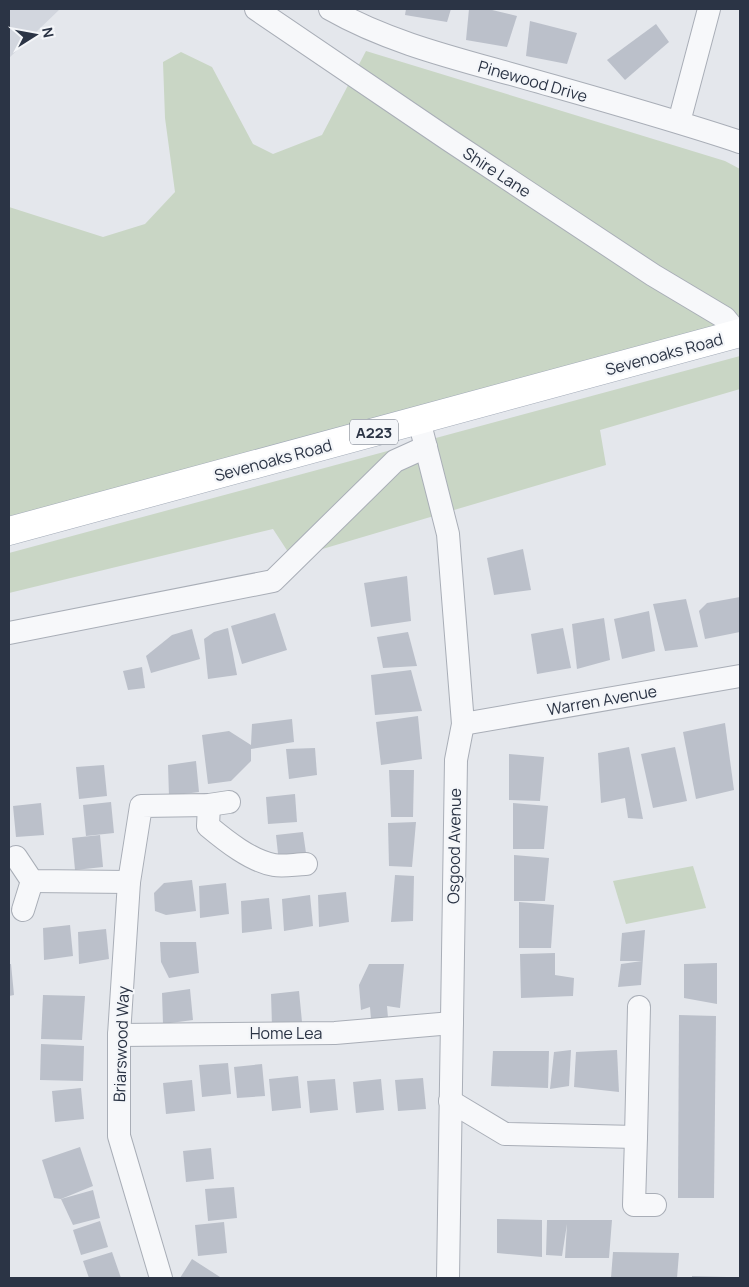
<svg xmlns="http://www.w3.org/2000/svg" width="749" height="1287" font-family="Manrope,sans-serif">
<rect width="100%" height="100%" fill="#e4e7ec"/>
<path fill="#d2d6de" d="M9,9H60L9,58Z"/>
<g fill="#c9d6c5">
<path d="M366,51L725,161L740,169V322L9,520V207L103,237L145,224L175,192L165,118L163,62L181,52L212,67L253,144L273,154L322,135Z"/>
<path d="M740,356V389L600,430L606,465L292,558L273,529L9,593V553Z"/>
<path d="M693,866L706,908L626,924L613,881Z"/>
</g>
<g fill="#bbc0ca">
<path d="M406,9H451L447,22L405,15Z"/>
<path d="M469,9H488L517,16L507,47L466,40Z"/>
<path d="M530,21L577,33L567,64L526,56Z"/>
<path d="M656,24L669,42L625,80L607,60Z"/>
<path d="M523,549L531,590L494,595L487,558Z"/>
<path d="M407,576L411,621L371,627L364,583Z"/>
<path d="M740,597V632L705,639L699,611L707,603Z"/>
<path d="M686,599L698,647L665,651L653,604Z"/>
<path d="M649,611L655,651L622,659L614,619Z"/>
<path d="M275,613L287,650L242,664L231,626Z"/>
<path d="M604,618L610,660L577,669L572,624Z"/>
<path d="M228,628L237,675L208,679L204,639L214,632Z"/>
<path d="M563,628L571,668L537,674L531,634Z"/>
<path d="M192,629L200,659L151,673L146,656L172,635Z"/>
<path d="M408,632L417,666L383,668L377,637Z"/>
<path d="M142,667L145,688L128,690L123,671Z"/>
<path d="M411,670L422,711L375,715L371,675Z"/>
<path d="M418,716L422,759L381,765L376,722Z"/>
<path d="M292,719L294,742L251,749V761L231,781L208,784L202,735L229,731L251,745L252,724Z"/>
<path d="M725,723L734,790L696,799L683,732Z"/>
<path d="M629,747L643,819L628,818L625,798L601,803L598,753Z"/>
<path d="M675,747L687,801L653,808L641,754Z"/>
<path d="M315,748L317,775L289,779L286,749Z"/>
<path d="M509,754L544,757L540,801L509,800Z"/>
<path d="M196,761L199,792L169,796L168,765Z"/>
<path d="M104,765L107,796L79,799L76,767Z"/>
<path d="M389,770H414L413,817H391Z"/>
<path d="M295,794L297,822L268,824L266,797Z"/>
<path d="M111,802L114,833L86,836L83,805Z"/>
<path d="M41,803L44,835L16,837L13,806Z"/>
<path d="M513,803L548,806L544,849H513Z"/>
<path d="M416,822L412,867L389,866L388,823Z"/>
<path d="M303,832L307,860L279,863L276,835Z"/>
<path d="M100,835L103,867L75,870L72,838Z"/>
<path d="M514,855L549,858L545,901H514Z"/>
<path d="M395,875L414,876L413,921L391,922Z"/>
<path d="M192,880L196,911L166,915L155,911L154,893L164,883Z"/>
<path d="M226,883L229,914L200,918L199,886Z"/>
<path d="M346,892L349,922L319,927L318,895Z"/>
<path d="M310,895L313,926L284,931L282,899Z"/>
<path d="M269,898L272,929L242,933L241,901Z"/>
<path d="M519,902L554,905L551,948H519Z"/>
<path d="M70,925L73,956L44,960L43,928Z"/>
<path d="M106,929L109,959L79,964L78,932Z"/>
<path d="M645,930L641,985L618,987L621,964L642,961H620L622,933Z"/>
<path d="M160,942H196L199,973L169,978L161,962Z"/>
<path d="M555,953V975L574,978L573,996L521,998L520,954Z"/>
<path d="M717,963V1004L684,998V964Z"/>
<path d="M9,964H11L14,995L9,996Z"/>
<path d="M369,964H404L400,1008L387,1006L388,1018L371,1019L370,1007L361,1010L359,985Z"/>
<path d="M190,989L193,1020L163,1024L162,993Z"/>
<path d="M299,991L302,1022L272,1026L271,994Z"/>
<path d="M43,995L85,996L82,1040L41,1039Z"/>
<path d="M679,1015L716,1016L714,1198H678Z"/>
<path d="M41,1044L84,1046L83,1081L40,1080Z"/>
<path d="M571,1050L569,1086L550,1089L554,1052Z"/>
<path d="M617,1050L619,1092L574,1087L576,1052Z"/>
<path d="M493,1051H549L548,1088L491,1086Z"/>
<path d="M228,1063L231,1094L202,1097L199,1065Z"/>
<path d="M262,1064L265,1096L237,1098L234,1067Z"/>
<path d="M298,1076L301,1108L272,1111L269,1079Z"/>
<path d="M423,1078L426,1109L398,1111L395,1080Z"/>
<path d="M335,1079L338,1110L310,1113L307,1081Z"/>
<path d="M381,1079L384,1110L356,1113L353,1082Z"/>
<path d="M192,1080L195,1111L166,1114L163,1083Z"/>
<path d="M81,1088L84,1119L55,1122L52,1091Z"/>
<path d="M80,1147L93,1186L61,1199L54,1198L42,1160Z"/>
<path d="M211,1148L214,1179L186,1182L183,1151Z"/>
<path d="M234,1187L237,1218L208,1221L205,1189Z"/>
<path d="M93,1190L100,1218L73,1225L61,1199Z"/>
<path d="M497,1219L542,1220V1257L497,1253Z"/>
<path d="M547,1220H612L609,1258H565L567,1224L562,1256L546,1255Z"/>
<path d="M100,1221L108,1247L81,1255L73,1230Z"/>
<path d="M224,1222L227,1253L198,1256L195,1225Z"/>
<path d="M112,1252L121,1278H89L83,1261Z"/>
<path d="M613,1252L679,1253L677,1278H611Z"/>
<path d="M192,1259L220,1277L219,1278H180Z"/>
<path d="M692,1276L727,1277V1278H692Z"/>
</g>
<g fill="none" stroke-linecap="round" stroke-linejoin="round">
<g stroke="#a9aeb7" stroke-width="24">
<g id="minor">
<path d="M256,9L449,140L653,275L725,318L738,334"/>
<path d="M330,9C386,41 450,57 511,74C588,96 665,117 740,142"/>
<path d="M679,122L709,9"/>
<path d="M419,420L448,534L463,724L456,760L448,1278"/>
<path d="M9,633L273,581L395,461L426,447"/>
<path d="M463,724L740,676"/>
<path d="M209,805L208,826C226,841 251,861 274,865C284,867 296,864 306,864"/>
<path d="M16,857L32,881L129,882"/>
<path d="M23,910L32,881"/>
<path d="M119,1035L335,1033L452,1023"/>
<path d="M450,1101L505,1134L636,1137L639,1007"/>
<path d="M636,1137L634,1205H655"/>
<path d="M161,1278L119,1136V1035L129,882L141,806L209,805L229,802"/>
</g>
</g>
<g stroke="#a3abb8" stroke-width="29">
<path id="major" d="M9,531L740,333"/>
</g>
<use href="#minor" stroke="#f7f8fa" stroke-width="22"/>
<use href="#major" stroke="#fff" stroke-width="28"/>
</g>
<g text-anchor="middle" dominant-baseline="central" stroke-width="4.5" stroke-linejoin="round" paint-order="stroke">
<rect fill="#f4f6f9" stroke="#676e7b" stroke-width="1" x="350" y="419.5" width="48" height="25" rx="4"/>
<g font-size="15" font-weight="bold" fill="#2b3445">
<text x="374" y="432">A223</text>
</g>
<g font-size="16" fill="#2b3445" stroke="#f4f6f9">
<text transform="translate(533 81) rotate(16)">Pinewood Drive</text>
<text transform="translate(497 172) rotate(33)">Shire Lane</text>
<text transform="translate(664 354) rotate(-15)">Sevenoaks Road</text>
<text transform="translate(273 460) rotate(-15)">Sevenoaks Road</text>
<text transform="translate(602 700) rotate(-10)">Warren Avenue</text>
<text transform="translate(454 846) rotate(-89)">Osgood Avenue</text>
<text x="286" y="1033">Home Lea</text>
<text transform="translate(121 1044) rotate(-88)">Briarswood Way</text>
</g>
</g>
<rect width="749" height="1287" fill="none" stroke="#2b3445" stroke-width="20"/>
<g transform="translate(35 35) rotate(79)" stroke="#f4f6f9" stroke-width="4" paint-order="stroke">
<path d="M0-4L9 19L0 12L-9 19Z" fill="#2b3445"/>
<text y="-8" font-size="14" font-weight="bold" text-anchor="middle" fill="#2b3445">N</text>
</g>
</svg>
